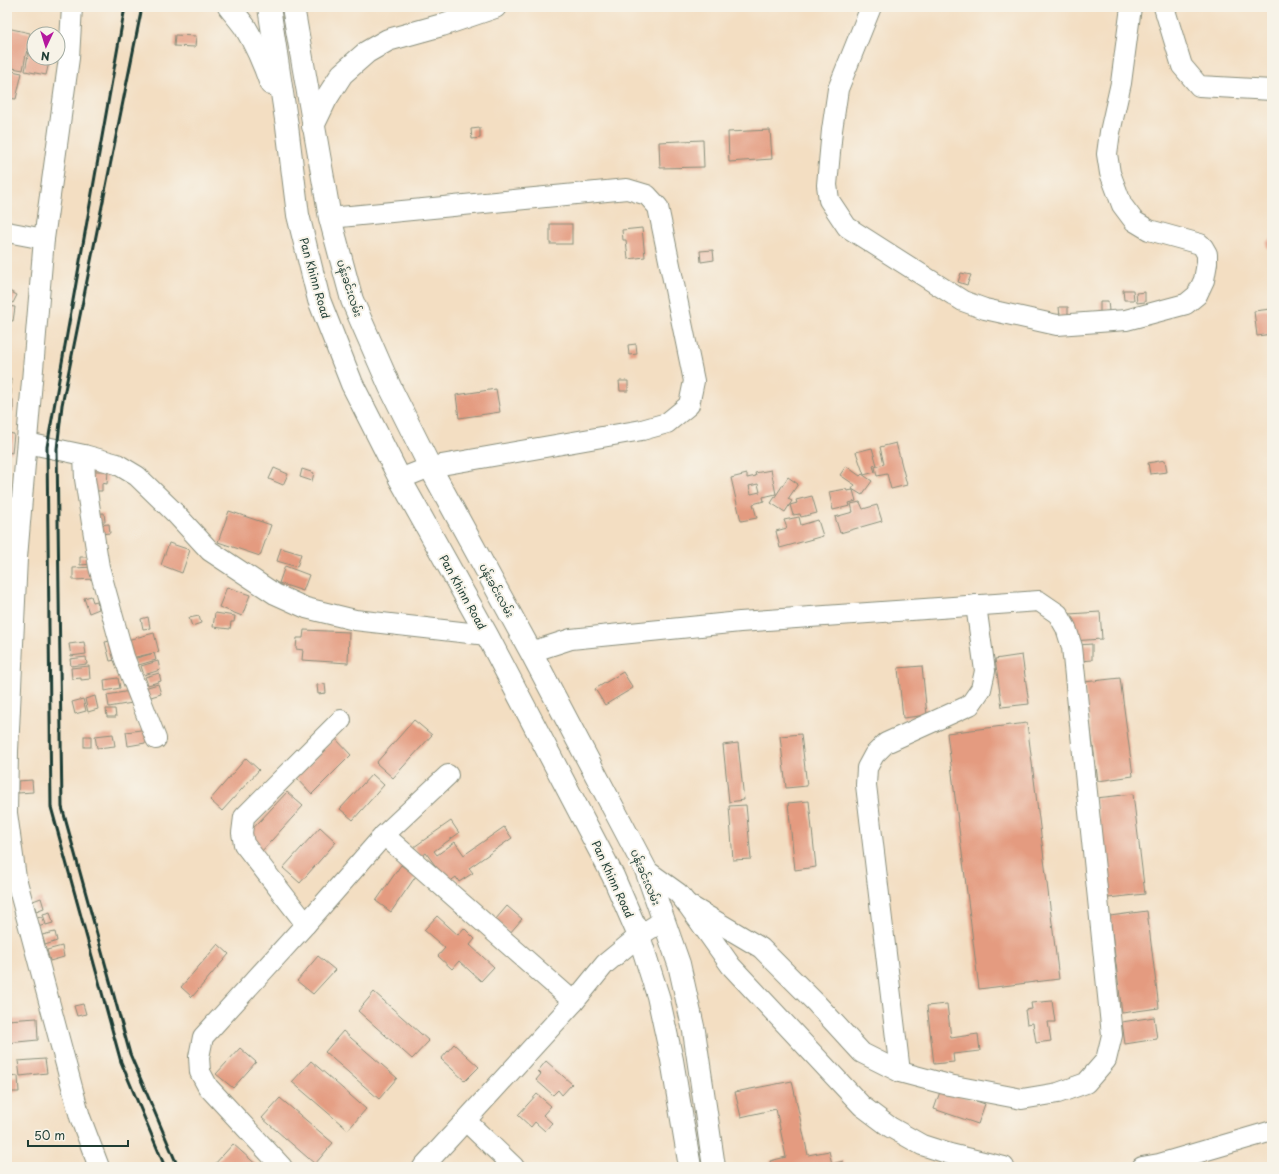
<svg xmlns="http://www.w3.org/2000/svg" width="1279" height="1174" font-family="'Playpen Sans','Noto Sans Myanmar',sans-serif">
<rect width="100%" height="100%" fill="#f7f3e8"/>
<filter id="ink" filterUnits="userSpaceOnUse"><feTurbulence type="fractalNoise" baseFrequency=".025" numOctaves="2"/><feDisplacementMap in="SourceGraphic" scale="8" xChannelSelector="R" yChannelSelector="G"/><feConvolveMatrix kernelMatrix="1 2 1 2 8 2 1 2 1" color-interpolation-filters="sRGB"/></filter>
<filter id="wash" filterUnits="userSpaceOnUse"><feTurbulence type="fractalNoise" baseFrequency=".012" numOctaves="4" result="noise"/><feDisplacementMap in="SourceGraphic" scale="16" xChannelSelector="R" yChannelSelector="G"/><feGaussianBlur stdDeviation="0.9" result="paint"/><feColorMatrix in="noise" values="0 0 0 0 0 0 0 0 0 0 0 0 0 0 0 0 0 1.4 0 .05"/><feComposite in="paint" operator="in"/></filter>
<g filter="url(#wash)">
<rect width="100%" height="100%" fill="#f3dec2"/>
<g id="blocks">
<g fill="#e49b80" fill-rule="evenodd">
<path d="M7,28L30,33L23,70L7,67Z"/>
<path d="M175,35L196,36L195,47L174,46Z"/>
<path d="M31,40L34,41V58H50L46,75L25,71Z"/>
<path d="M7,70L22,73L16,99L7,98Z"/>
<path d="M480,128V138L472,139L471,129Z"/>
<path d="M770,130L772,159L729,162L728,132Z"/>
<path d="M703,140L704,167L660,168L659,142Z"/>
<rect x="550" y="224" width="22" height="20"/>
<path d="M642,228L645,257L628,259L626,240H623L622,230Z"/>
<path d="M1272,239V250L1268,248L1266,245L1267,241Z"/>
<path d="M713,250L714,260L701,262L700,251Z"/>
<path d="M961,273L971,275L967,285L958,282Z"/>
<path d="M1123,290H1133L1134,300H1124Z"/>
<path d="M9,291L17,295L13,303L7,300Z"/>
<path d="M1145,292V302L1137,303L1136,293Z"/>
<path d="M1100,301H1108L1109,311L1100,312Z"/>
<path d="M7,306L15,307L13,321L7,320Z"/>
<path d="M1059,307H1068V317H1060Z"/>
<path d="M1271,309L1272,334L1257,336L1254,311Z"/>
<path d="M636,344L637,354L629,355L628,345Z"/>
<path d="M7,379H12L11,395L7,394Z"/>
<path d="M619,381H628V391H620Z"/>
<path d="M496,389L500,412L459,418L456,395Z"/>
<rect x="7" y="400" width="6" height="12"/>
<path d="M7,433L14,434L12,453L7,452Z"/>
<path d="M896,443L907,485L891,489L887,474L877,476L875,467L884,464L880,447Z"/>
<path d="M872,448L877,465L873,466L875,472L864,475L856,452Z"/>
<path d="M1165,460L1167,472L1150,474L1148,463Z"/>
<path d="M846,466L860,476L862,474L872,481L862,495L852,489L855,485L840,475Z"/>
<path d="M274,468L288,474L283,485L269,479Z"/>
<path d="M302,469L314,473L312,481L300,477Z"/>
<path d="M771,470L776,494L763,497L764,501L753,504L757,518L741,521L731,478L747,474V478L756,476L755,473ZM758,484L760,492L751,494L749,486Z"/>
<path d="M90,471H108L107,484L102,483V491H89Z"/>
<path d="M788,477L798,484L788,499L792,501L785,512L771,503Z"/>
<path d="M846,489L847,491L853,490L856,501L849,503L850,506L833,510L829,492Z"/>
<path d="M812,496L817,513L801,517L800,514L793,515L790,505L797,503L796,500Z"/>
<path d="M860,502L863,509L877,505L882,521L840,533L835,517L853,512L851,504Z"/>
<path d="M229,511L271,525L260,556L218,542Z"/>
<path d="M104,513L105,522L95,523L94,514Z"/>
<path d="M799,517L801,525L818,520L823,536L780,548L776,531L787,528L784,520Z"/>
<path d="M109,524L110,533L99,534L98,525Z"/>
<path d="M169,543L190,550L182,573L161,565Z"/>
<path d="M281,548L301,554L297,567L277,561Z"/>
<path d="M80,557H93V564L80,565Z"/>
<path d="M285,566L309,575L303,591L279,583Z"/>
<path d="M94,567L95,579L73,580V568Z"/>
<path d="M227,587L250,595L242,616L219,607Z"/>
<path d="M91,596L93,602L97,601L99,609L89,613L84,598Z"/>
<path d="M1100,612L1102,639L1071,641L1069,614Z"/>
<path d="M215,613L235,616L234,622H231L230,629L213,627Z"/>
<path d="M199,616L201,623L192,626L189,618Z"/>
<path d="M148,617L150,628L143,629L141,619Z"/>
<path d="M304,630L349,632L348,663L302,660L303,650L296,649L297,638H303Z"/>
<path d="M154,633L159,652L131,658L127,640Z"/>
<path d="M115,640L120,659L110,661L105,642Z"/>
<path d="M84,642L86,654L71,656L69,644Z"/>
<path d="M1092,644V660L1079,661L1078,645Z"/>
<path d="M154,653L156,660L135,666L133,659Z"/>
<path d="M1022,655L1029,704L1002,707L995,659Z"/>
<path d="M86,657L87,664L71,666L70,659Z"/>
<path d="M158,661L160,670L144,675L141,666Z"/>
<path d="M89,666L90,679L81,680V678L72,679L71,668Z"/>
<path d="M922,666L927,715L903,718L898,668Z"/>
<path d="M623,672L633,688L605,705L595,689Z"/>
<path d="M159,673L161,681L148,685L145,677Z"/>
<path d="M118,678L120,688L105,691L104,680Z"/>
<path d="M1120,678L1133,776L1098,781L1084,682Z"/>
<path d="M158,684L161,694L144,699L141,689Z"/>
<path d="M325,684L326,693L318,694L317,685Z"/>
<path d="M130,691L132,703L109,707L107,695Z"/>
<path d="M95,696L98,709L88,712L85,699Z"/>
<path d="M83,699L86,711L75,714L72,702Z"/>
<path d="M106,709H115L116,717H107Z"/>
<path d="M414,720L432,735L393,778L376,763Z"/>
<path d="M1027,723L1059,979L979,989L947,733Z"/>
<path d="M148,729L151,742L128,746L126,732Z"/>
<path d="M113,734L115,746L97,748L95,736Z"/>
<path d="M801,734L807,786L786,788L780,736Z"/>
<rect x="84" y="736" width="7" height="11"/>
<path d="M335,738L351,755L312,794L296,777Z"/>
<path d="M738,743L744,800L729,802L723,745Z"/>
<path d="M246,758L259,770L222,811L210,800Z"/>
<path d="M372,774L384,785L353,820L340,809Z"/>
<path d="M32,780L33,792L18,793V781Z"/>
<path d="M287,792L303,806L261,852L245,837Z"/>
<path d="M1133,794L1145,894L1108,898L1096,798Z"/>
<path d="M809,801L816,867L795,870L788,803Z"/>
<path d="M746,805L751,859L733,860L729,806Z"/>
<path d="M451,821L459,833L434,851L437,855L455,842L464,855L504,827L512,838L469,868L473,873L459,882L456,877L448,883L426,853L421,857L414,847Z"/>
<path d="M320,827L336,842L300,883L283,868Z"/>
<path d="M401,865L416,876L391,912L376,901Z"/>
<path d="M41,898L44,908L36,911L33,901Z"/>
<path d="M507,906L522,919L510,933L495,920Z"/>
<path d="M1147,911L1159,1008L1122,1013L1110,916Z"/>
<path d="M50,912L53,923L46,925L43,914Z"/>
<path d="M437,916L458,935L464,928L475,939L470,945L494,967L481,981L459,961L452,969L438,956L445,948L424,930Z"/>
<path d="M42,917L44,925L38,927L36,918Z"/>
<path d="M55,932L57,941L45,945L42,935Z"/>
<path d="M218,944L229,954L192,997L181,987Z"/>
<path d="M62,946L64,957L50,961L47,950Z"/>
<path d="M318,956L335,970L313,994L297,981Z"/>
<path d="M374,992L429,1041L412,1059L358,1011Z"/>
<path d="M1052,1001L1055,1022H1048L1051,1041L1036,1043L1033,1023L1027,1024L1025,1010L1032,1009L1031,1003Z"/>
<path d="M83,1004L86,1014L77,1016L74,1006Z"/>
<path d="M947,1004L951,1038L978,1034L980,1051L953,1054L954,1062L934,1064L927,1006Z"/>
<path d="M1154,1017L1157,1039L1125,1044L1122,1022Z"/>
<path d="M37,1018L38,1040L7,1043V1020Z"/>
<path d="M343,1031L397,1078L379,1099L325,1052Z"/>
<path d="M454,1044L479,1067L465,1081L441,1059Z"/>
<path d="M240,1048L256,1062L233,1088L216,1074Z"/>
<path d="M45,1059L47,1073L20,1076L18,1061Z"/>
<path d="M311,1061L366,1109L348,1130L292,1082Z"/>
<path d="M546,1061L572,1084L562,1095L558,1090L553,1095L536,1080L541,1074L538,1071Z"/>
<path d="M18,1076L19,1092H7V1077Z"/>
<path d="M792,1081L808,1155L829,1151L832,1164L843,1161L844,1167H772L770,1161L786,1157L776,1109L741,1117L735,1092Z"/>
<path d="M941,1089L985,1104L978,1124L934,1109Z"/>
<path d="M537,1094L551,1106L543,1115L552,1123L545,1131L535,1122L531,1127L518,1115Z"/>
<path d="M280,1098L333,1143L315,1164L262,1118Z"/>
<path d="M233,1144L259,1167H216L214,1165Z"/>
</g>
</g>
</g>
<g filter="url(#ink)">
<use href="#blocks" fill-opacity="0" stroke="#898e7b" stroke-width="1"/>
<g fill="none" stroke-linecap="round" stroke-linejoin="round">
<g stroke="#898e7b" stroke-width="22">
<g id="minor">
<path d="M72,7L69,58L44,239L17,558L8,751L7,813L16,878L80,1117L99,1167"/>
<path d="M871,7L838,89L832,130L827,185L829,200L847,227L963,301L985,309L1057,325L1126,320L1186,304L1197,295L1204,280L1207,263V254L1203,247L1200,244L1149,230L1134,221L1122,205L1110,173L1107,154L1110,132L1121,83L1131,7"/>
<path d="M1164,7L1182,66L1199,86L1272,90"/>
<path d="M330,218L627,189L647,195L658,207L694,381L689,405L667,423L642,430L430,467L400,479"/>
<path d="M7,232L44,239"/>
<path d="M27,443L84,455L117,464L137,476L175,513L210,551L275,594L306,608L355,620L487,635"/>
<path d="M84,455L85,479L99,567L124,657L156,739"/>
<path d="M531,652L571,639L740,622L1039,601L1058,614L1066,628L1072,647L1112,1035L1106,1060L1086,1083L1058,1093L1022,1099L949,1085L900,1072L862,1053L816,1003L761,948L687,904"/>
<path d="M384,835L574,1002"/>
<path d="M646,870L678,893L687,904L731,966L862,1106L890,1127L922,1145L950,1154L1004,1167"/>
<path d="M306,924L244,844L242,833L244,817L341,720"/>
<path d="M900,1072L866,785L867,768L874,755L886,743L970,705L981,689L985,671L976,605"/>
<path d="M466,1121L514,1167"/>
<path d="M282,1167L208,1087L200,1072L199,1057L203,1037L306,924L384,835L448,775"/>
<path d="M423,1167L574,1002L605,964L639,936L664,920"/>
<path d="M1142,1167L1159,1164L1272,1131"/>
</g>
</g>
<g stroke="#898e7b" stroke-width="24">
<g id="major">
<path d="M229,7C234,13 240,20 245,27C256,45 264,64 271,84"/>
<path d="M269,7L287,126L298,215L319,300L352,384L400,479L487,635L613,876L639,936L658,996L672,1060L690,1167"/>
<path d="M293,7L330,218L352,300L390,387L430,467L531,652L646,870L679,964L694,1031L714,1167"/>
<path d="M313,126L326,99L342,74L367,52L388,40L442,25L495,7"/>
</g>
</g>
<use href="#minor" stroke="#fff" stroke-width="20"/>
<use href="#major" stroke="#fff" stroke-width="22"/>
<g stroke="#1f3d34" stroke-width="3">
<path d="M125,7L47,447L51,807L121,1062L165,1167"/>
<path d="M142,7L62,405L57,449L62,807L130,1054L178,1167"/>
</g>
</g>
</g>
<g text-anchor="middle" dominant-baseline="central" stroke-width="4" stroke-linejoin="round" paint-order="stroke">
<g font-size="11" fill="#1f3d34" stroke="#f7f3e8">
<text transform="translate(315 278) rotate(74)">Pan Khinn Road</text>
<text transform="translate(350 288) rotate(72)">ပန်းခင်းလမ်း</text>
<text transform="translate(497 590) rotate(61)">ပန်းခင်းလမ်း</text>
<text transform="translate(463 592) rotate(61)">Pan Khinn Road</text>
<text transform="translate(646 877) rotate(67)">ပန်းခင်းလမ်း</text>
<text transform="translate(613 879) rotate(65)">Pan Khinn Road</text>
</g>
</g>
<rect width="1279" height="1174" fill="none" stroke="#f7f3e8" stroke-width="24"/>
<g transform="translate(46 46) rotate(184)"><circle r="19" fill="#f7f3e8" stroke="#a1aaa0"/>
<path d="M0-3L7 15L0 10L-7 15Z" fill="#b5179e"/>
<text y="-6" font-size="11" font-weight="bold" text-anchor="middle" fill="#1f3d34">N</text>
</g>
<path d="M28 1140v6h100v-6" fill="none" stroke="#1f3d34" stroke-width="2"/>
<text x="34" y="1140" font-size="12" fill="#1f3d34" stroke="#f7f3e8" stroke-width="3" paint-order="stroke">50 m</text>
</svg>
